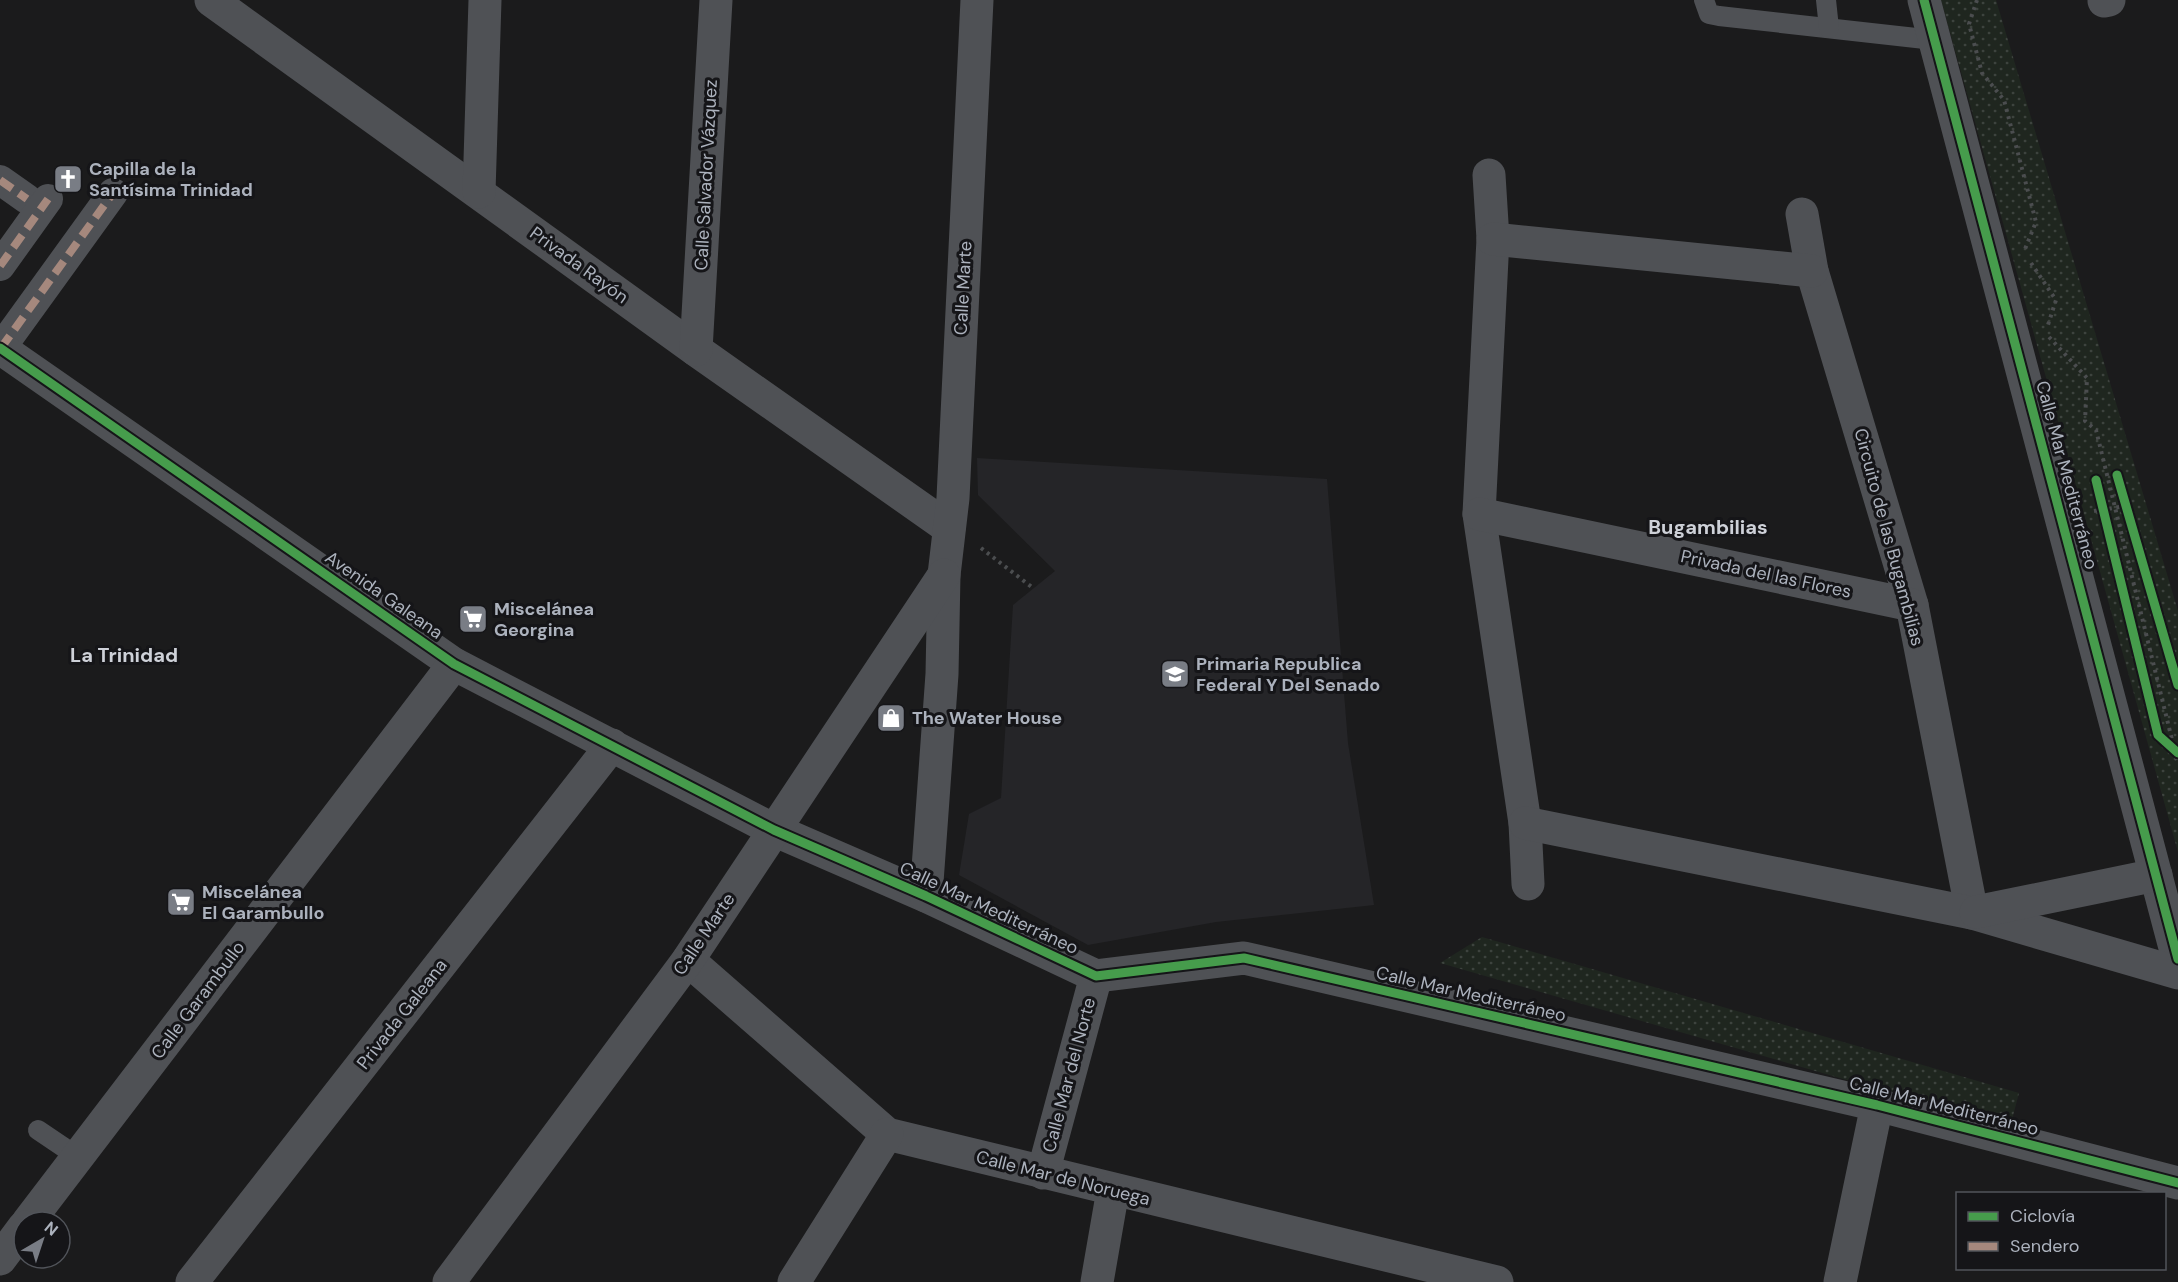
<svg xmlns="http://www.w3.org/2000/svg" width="2178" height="1282" font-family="'DM Sans',sans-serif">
<defs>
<pattern id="park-dots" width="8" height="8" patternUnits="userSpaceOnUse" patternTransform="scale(1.5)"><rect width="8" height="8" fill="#1f261f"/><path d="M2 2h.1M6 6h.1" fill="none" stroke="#3d433e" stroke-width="1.8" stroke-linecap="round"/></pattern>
</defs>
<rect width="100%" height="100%" fill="#1b1b1c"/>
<path fill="#252528" d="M977,458L1327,479L1348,743L1374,905L1216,922L1088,945L959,875L969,814L1001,798L1013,605L1055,571L978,495Z"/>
<g fill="url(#park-dots)">
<path d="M1941,0H1996L2178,611V852Z"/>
<path d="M1482,937L2019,1093L2010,1127L1440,963Z"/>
</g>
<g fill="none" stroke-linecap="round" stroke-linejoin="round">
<g stroke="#4b4d4f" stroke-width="4" stroke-dasharray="3 4.5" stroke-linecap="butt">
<path d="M1977,0L1969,24L1982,73L2004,100L2036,222L2025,249"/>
<path d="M2031,263L2056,300L2047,328"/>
<path d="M2049,337L2087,378L2085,421L2096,430L2178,764"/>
<path d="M2094,511L2126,506"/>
<path d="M981,548L1033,588"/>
</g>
<g stroke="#4f5155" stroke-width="20">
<path d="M1704,0L1709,14L1719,16L1934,40"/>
<path d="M1826,0L1829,28"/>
<path d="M38,1130L78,1157"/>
</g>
<g stroke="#4f5155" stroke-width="30">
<path d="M0,180L27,199"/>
<path d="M0,266L48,199"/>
<path d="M1,348L113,193"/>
</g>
<g stroke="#4f5155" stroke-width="33">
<path d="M211,0L696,350L949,528"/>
<path d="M1924,0L2178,959"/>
<path d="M2104,1L2109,0"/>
<path d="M1489,175L1493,239L1479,514L1525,823L1528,884"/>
<path d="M479,192L485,0"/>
<path d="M1802,214L1812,271L1912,605L1972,913"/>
<path d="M1493,239L1812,271"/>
<path d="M0,348L454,664L774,830L926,896L1096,976L1244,958L1877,1105L2178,1183"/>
<path d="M696,350L716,0"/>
<path d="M1479,514L1912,605"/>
<path d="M1525,823L1972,913L2178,973"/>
<path d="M926,896L942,674L944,575L953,498L977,0"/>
<path d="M1976,912L2156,875"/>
<path d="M688,960L887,1134L1497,1282"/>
<path d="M1043,1173L1096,976"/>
<path d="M28,1222L454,664"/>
<path d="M0,1259L24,1227"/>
<path d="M192,1282L612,745"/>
<path d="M449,1282L688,960L944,575"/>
<path d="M794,1282L887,1134"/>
<path d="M1097,1282L1113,1190"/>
<path d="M1840,1282L1877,1105"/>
</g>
<g stroke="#a5887d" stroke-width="8" stroke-dasharray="15 8" stroke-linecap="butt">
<path d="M0,180L27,199"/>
<path d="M0,266L48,199"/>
<path d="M1,348L113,193"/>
</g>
<g stroke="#151518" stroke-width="13">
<g id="cycleway">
<path d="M1924,0L2178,959"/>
<path d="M0,348L454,664L774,830L926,896L1096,976L1244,958L1877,1105L2178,1183"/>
<path d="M2117,475L2178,685"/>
<path d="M2096,480L2158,735L2178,753"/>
</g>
</g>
<use href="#cycleway" stroke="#469c4c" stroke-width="9"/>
</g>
<defs>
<g id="church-square" transform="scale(1.5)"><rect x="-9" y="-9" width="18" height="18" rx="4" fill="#797d85" stroke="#151518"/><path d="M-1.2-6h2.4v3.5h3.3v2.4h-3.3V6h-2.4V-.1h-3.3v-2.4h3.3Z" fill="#fff"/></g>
<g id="supermarket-square" transform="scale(1.5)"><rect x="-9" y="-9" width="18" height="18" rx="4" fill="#797d85" stroke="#151518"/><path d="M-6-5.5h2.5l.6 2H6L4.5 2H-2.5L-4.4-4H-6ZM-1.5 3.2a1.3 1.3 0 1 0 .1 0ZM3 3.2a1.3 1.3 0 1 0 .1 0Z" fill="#fff"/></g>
<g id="school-square" transform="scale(1.5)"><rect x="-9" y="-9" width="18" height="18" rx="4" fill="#797d85" stroke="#151518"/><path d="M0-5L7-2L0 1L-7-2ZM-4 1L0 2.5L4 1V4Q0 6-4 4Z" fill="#fff"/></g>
<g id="shop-square" transform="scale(1.5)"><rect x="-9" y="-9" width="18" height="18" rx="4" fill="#797d85" stroke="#151518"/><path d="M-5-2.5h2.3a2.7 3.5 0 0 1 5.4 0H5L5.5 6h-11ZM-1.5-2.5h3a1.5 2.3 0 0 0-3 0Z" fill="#fff"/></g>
</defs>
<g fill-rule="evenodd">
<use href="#church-square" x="68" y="179"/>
<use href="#supermarket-square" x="473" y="619"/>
<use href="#school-square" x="1175" y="674"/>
<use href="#shop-square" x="891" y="718"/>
<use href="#supermarket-square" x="181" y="902"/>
</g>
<g text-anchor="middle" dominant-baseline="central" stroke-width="6" stroke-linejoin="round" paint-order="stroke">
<g font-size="18" font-weight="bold" fill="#acb2bd" stroke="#151518" text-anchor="start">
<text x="89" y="169">Capilla de la<tspan x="89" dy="21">Santísima Trinidad</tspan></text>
<text x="494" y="609">Miscelánea<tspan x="494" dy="21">Georgina</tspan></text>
<text x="1196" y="664">Primaria Republica<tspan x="1196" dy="21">Federal Y Del Senado</tspan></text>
<text x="912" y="718">The Water House</text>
<text x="202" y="892">Miscelánea<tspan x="202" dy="21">El Garambullo</tspan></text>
</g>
<g font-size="18" fill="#acb2bd" stroke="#151518">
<text transform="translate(706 175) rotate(-87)">Calle Salvador Vázquez</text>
<text transform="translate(579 265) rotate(36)">Privada Rayón</text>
<text transform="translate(963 288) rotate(-87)">Calle Marte</text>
<text transform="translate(2067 475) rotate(75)">Calle Mar Mediterráneo</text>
<text transform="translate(1889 537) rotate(75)">Circuito de las Bugambilias</text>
<text transform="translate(1766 574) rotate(12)">Privada del las Flores</text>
<text transform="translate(384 595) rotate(35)">Avenida Galeana</text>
<text transform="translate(989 908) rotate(25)">Calle Mar Mediterráneo</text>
<text transform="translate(704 934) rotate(-56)">Calle Marte</text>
<text transform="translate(1471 994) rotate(13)">Calle Mar Mediterráneo</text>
<text transform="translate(198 1000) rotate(-53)">Calle Garambullo</text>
<text transform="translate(402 1014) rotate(-52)">Privada Galeana</text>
<text transform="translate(1069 1075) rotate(-75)">Calle Mar del Norte</text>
<text transform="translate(1944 1106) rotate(14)">Calle Mar Mediterráneo</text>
<text transform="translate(1063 1178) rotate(14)">Calle Mar de Noruega</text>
</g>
<g font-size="20" font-weight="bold" fill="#ced1d8" stroke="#151518">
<text x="1708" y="527">Bugambilias</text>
<text x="124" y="655">La Trinidad</text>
</g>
</g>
<rect x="1956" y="1192" width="210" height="78" fill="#151518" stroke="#51545a" stroke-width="1.5"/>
<rect x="1968" y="1212" width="30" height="9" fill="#469c4c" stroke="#51545a" stroke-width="1.5"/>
<text x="2010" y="1222" font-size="18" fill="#acb2bd">Ciclovía</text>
<rect x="1968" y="1242" width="30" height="9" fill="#a5887d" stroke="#51545a" stroke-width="1.5"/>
<text x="2010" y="1252" font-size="18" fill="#acb2bd">Sendero</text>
<g transform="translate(42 1240) rotate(39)"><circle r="28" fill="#151518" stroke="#51545a" stroke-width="1.5"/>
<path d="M0-4.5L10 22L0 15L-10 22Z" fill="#797d85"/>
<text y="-9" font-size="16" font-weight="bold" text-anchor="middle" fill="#acb2bd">N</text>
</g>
</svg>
